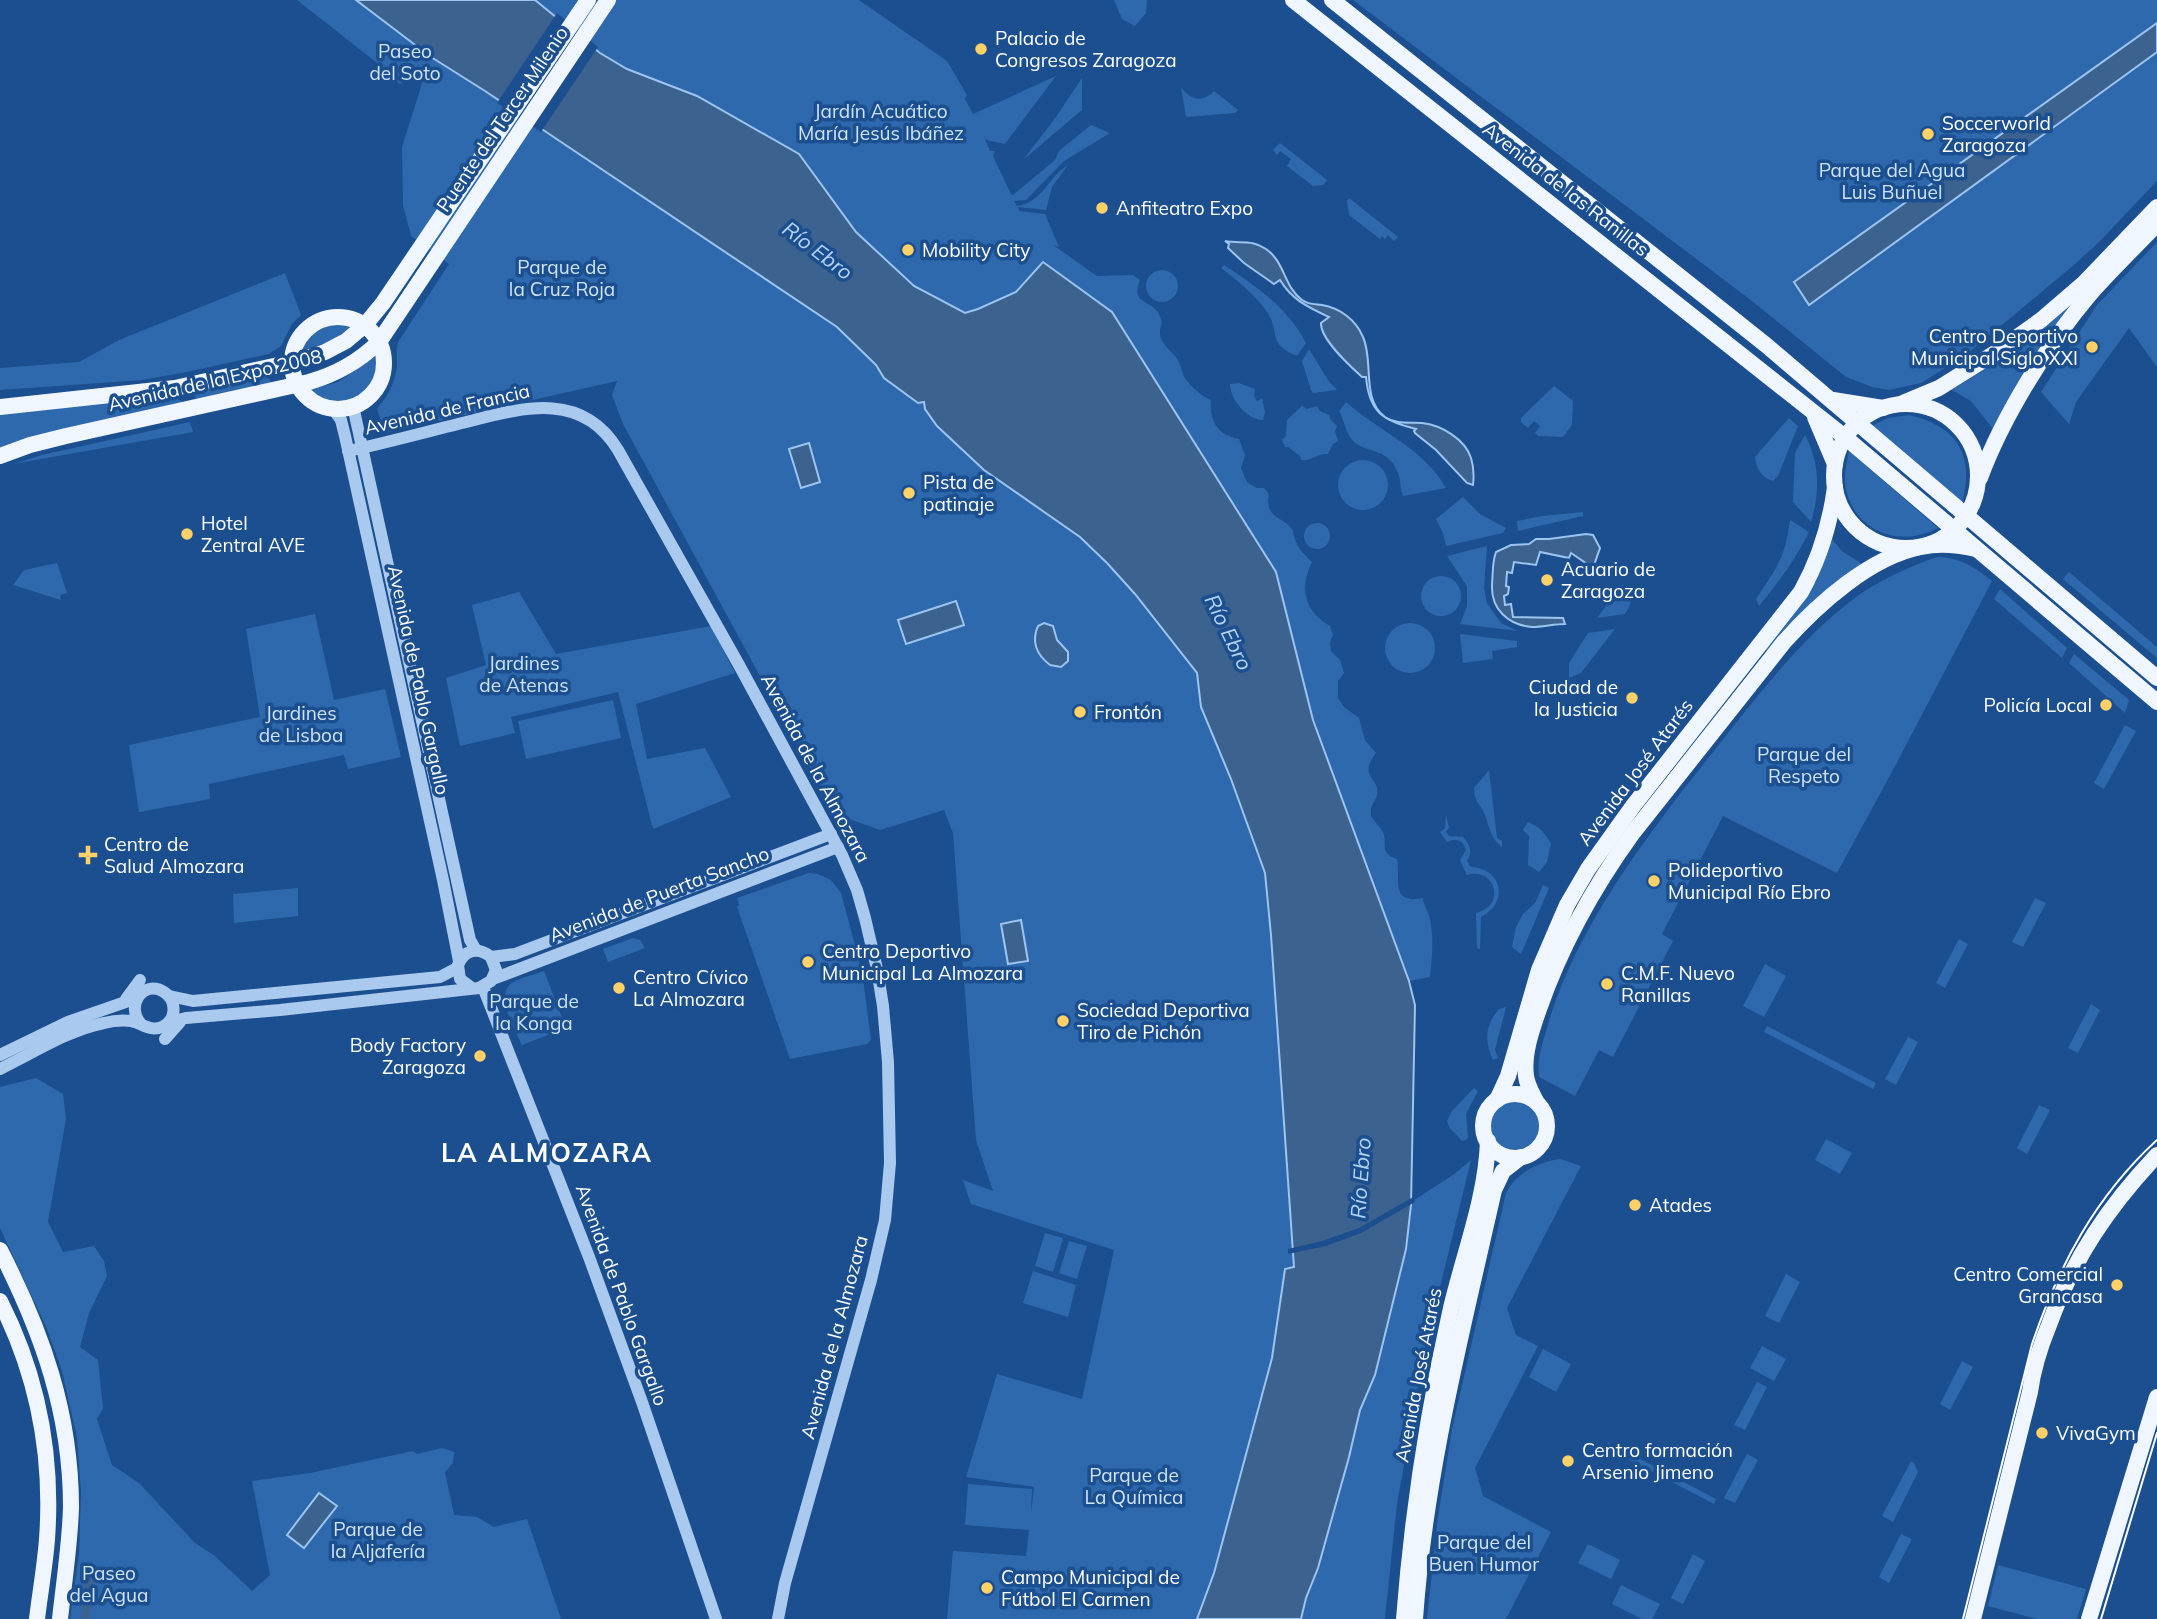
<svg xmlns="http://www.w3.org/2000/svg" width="2157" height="1619" font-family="Mulish,sans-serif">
<rect width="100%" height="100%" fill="#1b4f8f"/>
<g fill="#2e69ad">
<path d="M297,0H356L431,57L485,91L837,327L876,365L884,378L918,403L924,402L937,426L984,470L1080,537L1107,563L1135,594L1197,673L1201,707L1231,779L1265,873L1271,935L1294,1267L1285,1270L1272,1358L1214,1573L1197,1619H947L953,1551L1026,1556L1029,1530L965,1525L968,1484L1032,1489L1031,1514L1034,1487L966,1477L997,1374L1082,1399L1114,1250L971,1204L963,1180L993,1191L976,1140L953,833L944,810L880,830L835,814L623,424L612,395L617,381L385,433L377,409C388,396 395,383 397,366C397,357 396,350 398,342L449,264L411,236L403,205L402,147L424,77L399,84L386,70Z"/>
<path d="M535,0H859L947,61L967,95L965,99L973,114L1056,76L1005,144L986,140L983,134L990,151H995L993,156L1011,194L1013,195L1055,160L1059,151L1091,125L1110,133L1064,161L1026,200L1014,201L1017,206C1042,203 1048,177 1068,165L1052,187L1046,210L1018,207L1019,211L1045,214L1059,247L1053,245L1097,276L1133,275L1140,280C1131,304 1148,299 1158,312C1160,315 1161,319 1162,323C1155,340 1167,346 1176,357C1181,364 1181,371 1185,378C1189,385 1203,397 1211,400C1209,421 1218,435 1239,439L1245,455L1241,468L1245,478L1248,483L1257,488H1264L1269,494C1264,519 1283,516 1292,529C1294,532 1293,536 1295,539C1298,549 1305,555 1312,562C1299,588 1304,611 1330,626L1333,635L1330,642L1331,651L1340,660L1344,673L1338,681V698L1344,707L1359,718L1365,740L1376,753C1357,778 1381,778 1377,795C1375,803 1370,803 1371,816C1383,834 1385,827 1385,850L1389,856L1397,859C1401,878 1389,905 1423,898C1424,907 1429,912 1430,919C1434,938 1432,958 1430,977L1409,981L1313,720L1276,572L1112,312L1043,262L1016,292L978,309L966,313L914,286L856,232L799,154L697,96L627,69L600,53Z"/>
<path d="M1114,0H1147L1146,13L1135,26L1122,19Z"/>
<path d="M1353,0H2157V181L2100,241L2074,265L1966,355L1921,383L1889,390L1872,387L1846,377L1752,301Z"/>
<path d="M1082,78V110L1023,160L1056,117Z"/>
<path d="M1181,87C1189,99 1202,104 1214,91L1238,110L1235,113L1186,117Z"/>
<path d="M1280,143L1327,180L1323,185L1313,186L1287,166L1291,159L1280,151L1277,155L1273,150Z"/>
<path d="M1349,198L1398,237L1394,241L1388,235L1385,239L1382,236L1380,239L1349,215L1347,201Z"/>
<path d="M2157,242V367L2129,328L2076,402L2069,424L2041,392L2097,305Z"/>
<path d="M1224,265C1256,286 1288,308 1306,343L1297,356C1266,343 1281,332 1267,312C1255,295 1238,281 1221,268Z"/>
<circle cx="1162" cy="286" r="16"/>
<path d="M285,273L301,315L292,324L281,346L269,354L187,372L142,380L0,390V368L79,362L119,340Z"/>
<path d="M2075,301L2028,367L1993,429L1971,401L1952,390L2015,350Z"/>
<path d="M333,324L352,326L333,340L299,352C306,336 316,328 333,324Z"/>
<path d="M1309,349L1328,380L1337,390L1313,393L1311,390L1302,361Z"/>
<path d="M375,357C381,379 361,403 338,403C327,402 317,397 308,390L338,382Z"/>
<path d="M268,374L271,383L198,400L190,391Z"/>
<path d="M1239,383L1255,389L1254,396L1257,401L1262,398L1265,412L1263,420C1247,420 1230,399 1230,384Z"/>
<path d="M1554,386L1573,401L1572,425L1563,437L1538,436L1535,433L1540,426L1534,421L1528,428L1521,422V418Z"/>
<path d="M166,396L174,397L183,402L0,451V411Z"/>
<path d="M1346,402C1378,431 1424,448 1446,488L1403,496C1400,489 1401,480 1398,473C1387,444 1361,455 1350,437C1345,430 1344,419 1339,411Z"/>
<path d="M1302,406L1307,409L1317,406L1320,411L1329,415L1331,420L1337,426L1335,431L1338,441L1333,444L1328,454C1317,453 1311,462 1301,460L1300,456L1288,447H1285L1282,440L1286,436L1287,420Z"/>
<path d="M1909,415C1957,426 1975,455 1962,503L1871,426L1888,418Z"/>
<path d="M1789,418L1798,426L1778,476L1773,481C1762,478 1756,469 1755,457Z"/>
<path d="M190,422L193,432L13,464L42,455Z"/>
<path d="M1805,435C1820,463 1820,492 1811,522L1793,502L1795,453Z"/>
<path d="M1849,451L1938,528C1899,549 1852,531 1845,484C1844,474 1847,462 1849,451Z"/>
<circle cx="1363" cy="485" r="25"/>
<path d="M1463,497L1480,514L1506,528L1503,533L1446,546L1443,533L1436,519Z"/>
<path d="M1583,512V516L1518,531L1517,521L1542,516Z"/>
<path d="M1790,520L1809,532C1796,559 1778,583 1759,606L1756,599C1777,567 1785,559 1790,520Z"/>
<circle cx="1317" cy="536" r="13"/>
<path d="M1832,539L1842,551L1862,564L1769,653L1765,649Z"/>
<path d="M1487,546L1484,588L1487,603L1501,623L1518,631L1460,624L1467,606V586L1447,556Z"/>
<path d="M1937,557C1959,557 1975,567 1992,581L1893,770L1837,873L1723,816L1662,934L1673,941L1613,1057L1599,1050L1575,1096L1539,1077C1537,1059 1541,1049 1546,1031C1574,928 1651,830 1717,747C1758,695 1800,640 1852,600C1877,581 1908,567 1937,557Z"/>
<path d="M57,563L67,593L60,595L61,600L13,585L24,570Z"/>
<path d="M2069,572L2157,647V658L2063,579Z"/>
<circle cx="1441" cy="596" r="20"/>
<path d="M1622,584C1636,590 1632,604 1625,614L1597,618Z"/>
<path d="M2000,589L2067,648L2062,658L1994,599Z"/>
<path d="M519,592L556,654L711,626L735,673L636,704L647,759L705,748L731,797L653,829L618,692L511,717L515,733L460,746L446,678L486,665L472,605Z"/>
<path d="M315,614L334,700L385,689L401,757L348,769L344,755L209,784L210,799L139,812L129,745L260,717L246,629Z"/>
<circle cx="1410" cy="648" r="25"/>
<path d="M1615,629L1581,673L1569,678V663L1588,633Z"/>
<path d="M1460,634L1517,641V647L1492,651L1493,659L1463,663Z"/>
<path d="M2074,654L2129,700L2125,713L2069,663Z"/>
<path d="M613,700L621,738L526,759L518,721Z"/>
<path d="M2125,725L2136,731L2104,789L2094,783Z"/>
<path d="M1489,770L1497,838L1502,841V847C1490,838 1490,828 1485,815C1480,802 1475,805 1474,788Z"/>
<path d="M1446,815L1449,827L1446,832L1449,836L1463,837C1470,845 1473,852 1467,861L1471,867C1502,868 1510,903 1481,917L1480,949L1477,948L1476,913C1508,905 1494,866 1467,875L1460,860L1466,850C1463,840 1457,838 1447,842L1440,832L1445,828Z"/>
<path d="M1528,822C1539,826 1546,834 1551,844L1547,862L1539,872L1528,865L1529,836L1523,830Z"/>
<path d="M809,873L818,874L831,880L841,893L862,971L871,1040L867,1044L790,1059L737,907L739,905L737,898Z"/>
<path d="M1543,885L1549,888L1521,954L1512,947L1516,927L1523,914L1535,903Z"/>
<path d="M298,888V916L234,923L233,894Z"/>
<path d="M2035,898L2046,903L2023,947L2012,942Z"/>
<path d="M633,938L640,940L645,948L608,962L603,949Z"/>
<path d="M1959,939L1968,944L1945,988L1936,983Z"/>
<path d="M1765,964L1786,976L1764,1017L1743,1006Z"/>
<path d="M544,971L566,1028L522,1045C515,1030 494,995 512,983C521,977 534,975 544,971Z"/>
<path d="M2091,1004L2100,1010L2078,1053L2068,1048Z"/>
<path d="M1506,1007L1495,1050L1498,1058L1493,1060C1484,1041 1485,1025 1499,1009Z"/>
<path d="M1767,1026L1876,1083L1873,1089L1764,1032Z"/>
<path d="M1908,1037L1918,1042L1896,1085L1885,1079Z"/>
<path d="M36,1078L63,1094L66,1119L48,1222L63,1252L94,1246L104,1261L107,1276L89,1313L80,1347L98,1360L103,1408L97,1419L112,1465L139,1483L195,1543L215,1556L252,1591L270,1575L252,1481L310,1473L413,1451L417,1454L442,1448L454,1452L453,1463L445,1472L454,1515L477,1517L494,1527L527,1519L561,1619H70L79,1555L81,1492L77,1437L62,1371L47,1329L0,1228V1087Z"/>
<path d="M1474,1088L1478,1091L1466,1114L1468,1138L1466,1140L1462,1141L1449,1127L1447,1121L1452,1111Z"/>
<circle cx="1514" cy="1126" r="25"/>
<path d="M2039,1105L2050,1110L2027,1154L2017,1148Z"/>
<path d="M1826,1139L1852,1153L1840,1174L1815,1160Z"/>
<path d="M1560,1159L1581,1166L1507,1308L1516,1335L1538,1346L1475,1468L1483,1496L1551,1532L1506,1619H1427L1438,1517L1452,1429L1506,1193C1516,1173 1538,1162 1560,1159Z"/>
<path d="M1471,1160L1424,1353L1397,1504L1385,1619H1301L1306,1598L1318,1568L1349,1457L1360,1410L1375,1375L1386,1331L1411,1202L1453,1175Z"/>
<path d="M1045,1233L1063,1238L1053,1272L1035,1266Z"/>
<path d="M1069,1241L1087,1246L1077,1279L1059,1273Z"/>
<path d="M1033,1271L1076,1285L1068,1317L1023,1303Z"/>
<path d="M1786,1274L1800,1282L1779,1323L1765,1316Z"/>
<path d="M1762,1346L1786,1359L1774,1381L1750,1368Z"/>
<path d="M1543,1349L1571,1364L1556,1392L1529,1377Z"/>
<path d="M1962,1361L1973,1367L1950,1410L1940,1404Z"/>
<path d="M1757,1382L1767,1387L1745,1430L1734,1425Z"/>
<path d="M1608,1442L1716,1499L1714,1504L1605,1447Z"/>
<path d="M1747,1454L1758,1460L1735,1503L1724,1498Z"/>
<path d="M1911,1461L1914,1463L1918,1472L1893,1522L1882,1516Z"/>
<path d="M1901,1534L1912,1539L1889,1583L1879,1577Z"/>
<path d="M1588,1544L1620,1560L1611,1579L1578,1563Z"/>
<path d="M1693,1554L1705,1561L1683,1604L1671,1598Z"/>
<path d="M1998,1565L2086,1589L2077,1619H2037L1988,1606Z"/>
<path d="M1621,1585L1660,1604L1652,1619H1642L1612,1604Z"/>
</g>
<g fill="#3c6290" stroke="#9cc4f0" stroke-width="2">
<path d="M356,0H535L600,53L627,69L697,96L799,154L856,232L914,286L965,313L978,309L1016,292L1043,262L1112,312L1276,572L1313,720L1409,981L1415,1005L1411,1205L1406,1249L1375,1375L1360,1410L1349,1457L1318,1568L1306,1598L1301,1619H1197L1214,1573L1272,1358L1285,1269L1294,1267L1271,935L1265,873L1231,779L1201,707L1197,673L1135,594L1107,563L1080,537L984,470L937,426L925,409L924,402L918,403L884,378L876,365L837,327L485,91L431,57Z"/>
<path d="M2157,23V52L1809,305L1794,282Z"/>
<path d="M1225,241C1240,244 1252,239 1266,249C1285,262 1284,287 1302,300C1309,305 1315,304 1322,305C1340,308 1356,320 1363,337C1374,361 1361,400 1385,417C1397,425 1409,422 1422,423C1441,425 1465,439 1471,458C1474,467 1474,476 1473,485L1467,483L1436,450L1415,433L1414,431L1416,429C1384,421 1369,413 1366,377H1362C1350,366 1320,339 1321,323L1329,317C1308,307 1292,300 1280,280L1274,284L1244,263L1228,248L1229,244Z"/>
<path d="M809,443L820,482L801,488L789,449Z"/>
<path d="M1586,534L1593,535L1600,548L1593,568L1571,553L1569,558L1540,552L1536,565L1514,562L1512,573L1507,572L1506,586L1509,587L1508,594L1504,596L1505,605L1511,604L1513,617L1563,618L1565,624C1554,624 1543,627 1532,627C1508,625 1491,609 1492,585C1493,573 1492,563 1496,552L1511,545L1529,544L1536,539H1549Z"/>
<path d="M956,601L964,625L906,644L898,620Z"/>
<path d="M1044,623L1053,626L1057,640L1068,652V661L1061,667L1050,665C1037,655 1031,642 1038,626Z"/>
<path d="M1021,920L1028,961L1008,964L1001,924Z"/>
<path d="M319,1493L337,1506L304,1548L287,1535Z"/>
</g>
<g fill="#1b4f8f">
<path d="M557,13L598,47L541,132L497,103Z"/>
<path d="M1415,1196V1202L1361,1233L1326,1246L1288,1254V1249L1322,1241L1359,1228Z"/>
</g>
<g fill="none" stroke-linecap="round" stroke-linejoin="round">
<path stroke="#3c6290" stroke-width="9" d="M85,1619L90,1582"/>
<g stroke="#a9c9ee" stroke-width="12">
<path d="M353,406L470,940L476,950"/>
<path d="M334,410L341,420L345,436L443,880L459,961"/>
<path d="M348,451C385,443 422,433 458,424C516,410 580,387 618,450L739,665L842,855L857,890L865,918L877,969L883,1006L888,1062L890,1163L885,1220L871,1280L785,1583L778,1619"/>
<path d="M491,957L515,954L831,834"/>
<path d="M493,979L838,847"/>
<path d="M483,987L589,1257L642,1402L716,1619"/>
<path d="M169,996L193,1001L440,977L457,968"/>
<path d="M126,999L140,980"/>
<path d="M169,1022L186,1018L280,1010L479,988L491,981L496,970L491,957C478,946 464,950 458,965L460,979L472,988"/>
<path d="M165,1039L180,1022"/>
<path d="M0,1055L68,1022L137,998"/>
<path d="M0,1069C33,1053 68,1030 104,1023C112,1021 122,1020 131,1021C142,1023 150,1032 162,1027C176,1021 178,1001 164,992C143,979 125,1006 141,1024"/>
</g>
<g stroke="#f0f6ff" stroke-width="16">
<path d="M1293,0L1846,438L2157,702"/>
<path d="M1332,0L1766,345L2157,678"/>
<circle cx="338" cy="363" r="46"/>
<path d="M1833,400L1883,408"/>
<path d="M1903,403L1939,388L1995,353L2041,320L2084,283L2157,207"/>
<circle cx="1906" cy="476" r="72"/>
<path d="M0,407L175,388L301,360L325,352L346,341L365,325L383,303L588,0"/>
<path d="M1815,417L1835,464"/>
<path d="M0,456L30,445L66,436L309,382C337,374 358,362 379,342L608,0"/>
<path d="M1980,478C2002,418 2049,342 2090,294C2111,270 2135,247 2157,224"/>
<circle cx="1515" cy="1126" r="32"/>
<path d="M1497,1100L1508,1076L1539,970L1567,905L1588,869L1633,806L1801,592C1820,558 1830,525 1835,487"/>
<path d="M1536,1101C1532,1093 1527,1085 1526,1076C1523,1054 1532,1029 1539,1009C1561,946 1593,888 1632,834L1784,642C1818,604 1870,557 1921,547C1938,543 1959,545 1976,549"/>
<path d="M0,1250C42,1332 71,1413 71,1507C70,1544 64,1582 60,1619"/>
<path d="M0,1301C38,1376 53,1456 47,1539C45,1566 40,1593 37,1619"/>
<path d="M1404,1619C1412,1515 1428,1410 1451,1308C1464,1253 1486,1198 1488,1141"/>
<path d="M1415,1619C1425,1474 1462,1332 1494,1190L1503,1171L1521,1157"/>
<path d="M1973,1619L2030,1392C2033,1369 2040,1347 2049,1325C2073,1259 2108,1207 2157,1155"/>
<path d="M2089,1619L2157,1397"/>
</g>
<g stroke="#fff" stroke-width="2">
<path d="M1963,1619L2032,1344C2059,1265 2095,1197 2157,1140"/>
<path d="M2101,1619L2157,1433"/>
</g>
</g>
<g fill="#ffd166" stroke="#1b4f8f" stroke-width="2.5">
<circle cx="981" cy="49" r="7"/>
<circle cx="1928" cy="134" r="7"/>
<circle cx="1102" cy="208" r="7"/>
<circle cx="908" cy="250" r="7"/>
<circle cx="2092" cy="347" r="7"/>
<circle cx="909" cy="493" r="7"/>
<circle cx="187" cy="534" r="7"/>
<circle cx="1547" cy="580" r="7"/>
<circle cx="1632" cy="698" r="7"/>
<circle cx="2106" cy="705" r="7"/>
<circle cx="1080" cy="712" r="7"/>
<path d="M84.5 844.5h7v7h7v7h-7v7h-7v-7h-7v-7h7z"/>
<circle cx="1654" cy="881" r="7"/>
<circle cx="808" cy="962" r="7"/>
<circle cx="1607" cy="984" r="7"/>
<circle cx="619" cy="988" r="7"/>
<circle cx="1063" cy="1021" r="7"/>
<circle cx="480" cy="1056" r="7"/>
<circle cx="1635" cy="1205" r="7"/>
<circle cx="2117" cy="1285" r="7"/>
<circle cx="2042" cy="1433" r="7"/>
<circle cx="1568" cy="1461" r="7"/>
<circle cx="987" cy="1588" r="7"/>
</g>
<g text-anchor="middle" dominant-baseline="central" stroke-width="7" stroke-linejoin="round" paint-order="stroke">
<g font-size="19" fill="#fff" stroke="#1b4f8f" text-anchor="start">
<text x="995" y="38">Palacio de<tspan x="995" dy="22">Congresos Zaragoza</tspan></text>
<text x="1942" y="123">Soccerworld<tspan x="1942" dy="22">Zaragoza</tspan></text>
<text x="1116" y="208">Anfiteatro Expo</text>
<text x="922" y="250">Mobility City</text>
<text x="2078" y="336" text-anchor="end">Centro Deportivo<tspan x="2078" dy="22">Municipal Siglo XXI</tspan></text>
<text x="923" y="482">Pista de<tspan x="923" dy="22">patinaje</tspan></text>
<text x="201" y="523">Hotel<tspan x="201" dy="22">Zentral AVE</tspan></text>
<text x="1561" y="569">Acuario de<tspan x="1561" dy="22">Zaragoza</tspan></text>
<text x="1618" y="687" text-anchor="end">Ciudad de<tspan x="1618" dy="22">la Justicia</tspan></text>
<text x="2092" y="705" text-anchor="end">Policía Local</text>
<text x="1094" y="712">Frontón</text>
<text x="104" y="844">Centro de<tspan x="104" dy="22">Salud Almozara</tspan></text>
<text x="1668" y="870">Polideportivo<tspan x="1668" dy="22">Municipal Río Ebro</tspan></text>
<text x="822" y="951">Centro Deportivo<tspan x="822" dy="22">Municipal La Almozara</tspan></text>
<text x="1621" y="973">C.M.F. Nuevo<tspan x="1621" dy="22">Ranillas</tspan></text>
<text x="633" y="977">Centro Cívico<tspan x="633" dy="22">La Almozara</tspan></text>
<text x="1077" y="1010">Sociedad Deportiva<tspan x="1077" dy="22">Tiro de Pichón</tspan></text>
<text x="466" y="1045" text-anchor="end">Body Factory<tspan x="466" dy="22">Zaragoza</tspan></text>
<text x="1649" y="1205">Atades</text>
<text x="2103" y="1274" text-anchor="end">Centro Comercial<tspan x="2103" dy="22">Grancasa</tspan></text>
<text x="2056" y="1433">VivaGym</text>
<text x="1582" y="1450">Centro formación<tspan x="1582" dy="22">Arsenio Jimeno</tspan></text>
<text x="1001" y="1577">Campo Municipal de<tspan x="1001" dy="22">Fútbol El Carmen</tspan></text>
</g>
<g font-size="19" fill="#cfe3fa" stroke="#1b4f8f">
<text x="405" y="51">Paseo<tspan x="405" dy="22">del Soto</tspan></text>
<text x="881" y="111">Jardín Acuático<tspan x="881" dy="22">María Jesús Ibáñez</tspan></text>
<text x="1892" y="170">Parque del Agua<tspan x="1892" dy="22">Luis Buñuel</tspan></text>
<text x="562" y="267">Parque de<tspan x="562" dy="22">la Cruz Roja</tspan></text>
<text x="524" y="663">Jardines<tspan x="524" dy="22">de Atenas</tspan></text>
<text x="301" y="713">Jardines<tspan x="301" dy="22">de Lisboa</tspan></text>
<text x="1804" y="754">Parque del<tspan x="1804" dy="22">Respeto</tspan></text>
<text x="534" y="1001">Parque de<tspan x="534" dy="22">la Konga</tspan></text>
<text x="1134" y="1475">Parque de<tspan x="1134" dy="22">La Química</tspan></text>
<text x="378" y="1529">Parque de<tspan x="378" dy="22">la Aljafería</tspan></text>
<text x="1484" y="1542">Parque del<tspan x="1484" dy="22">Buen Humor</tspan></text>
<text x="109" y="1573">Paseo<tspan x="109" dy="22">del Agua</tspan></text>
</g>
<g font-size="19" fill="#fff" stroke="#1b4f8f">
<text transform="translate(502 119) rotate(-56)">Puente del Tercer Milenio</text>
<text transform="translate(1566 189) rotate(38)">Avenida de las Ranillas</text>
<text transform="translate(215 380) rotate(-13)">Avenida de la Expo 2008</text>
<text transform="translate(447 409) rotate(-13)">Avenida de Francia</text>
<text transform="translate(419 680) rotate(78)">Avenida de Pablo Gargallo</text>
<text transform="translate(816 768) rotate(62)">Avenida de la Almozara</text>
<text transform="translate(1635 772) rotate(-53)">Avenida José Atarés</text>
<text transform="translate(659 894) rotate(-21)">Avenida de Puerta Sancho</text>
<text transform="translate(622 1295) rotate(70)">Avenida de Pablo Gargallo</text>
<text transform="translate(834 1337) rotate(-75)">Avenida de la Almozara</text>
<text transform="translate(1418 1375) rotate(-79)">Avenida José Atarés</text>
</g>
<g font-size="21" font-style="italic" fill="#b5d3f5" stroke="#1b4f8f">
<text transform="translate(818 250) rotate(37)">Río Ebro</text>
<text transform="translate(1229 632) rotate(64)">Río Ebro</text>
<text transform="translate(1360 1178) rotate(-86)">Río Ebro</text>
</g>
<g font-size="26" font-weight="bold" letter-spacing="2" fill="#fff" stroke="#1b4f8f">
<text x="547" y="1152">LA ALMOZARA</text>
</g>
</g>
</svg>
